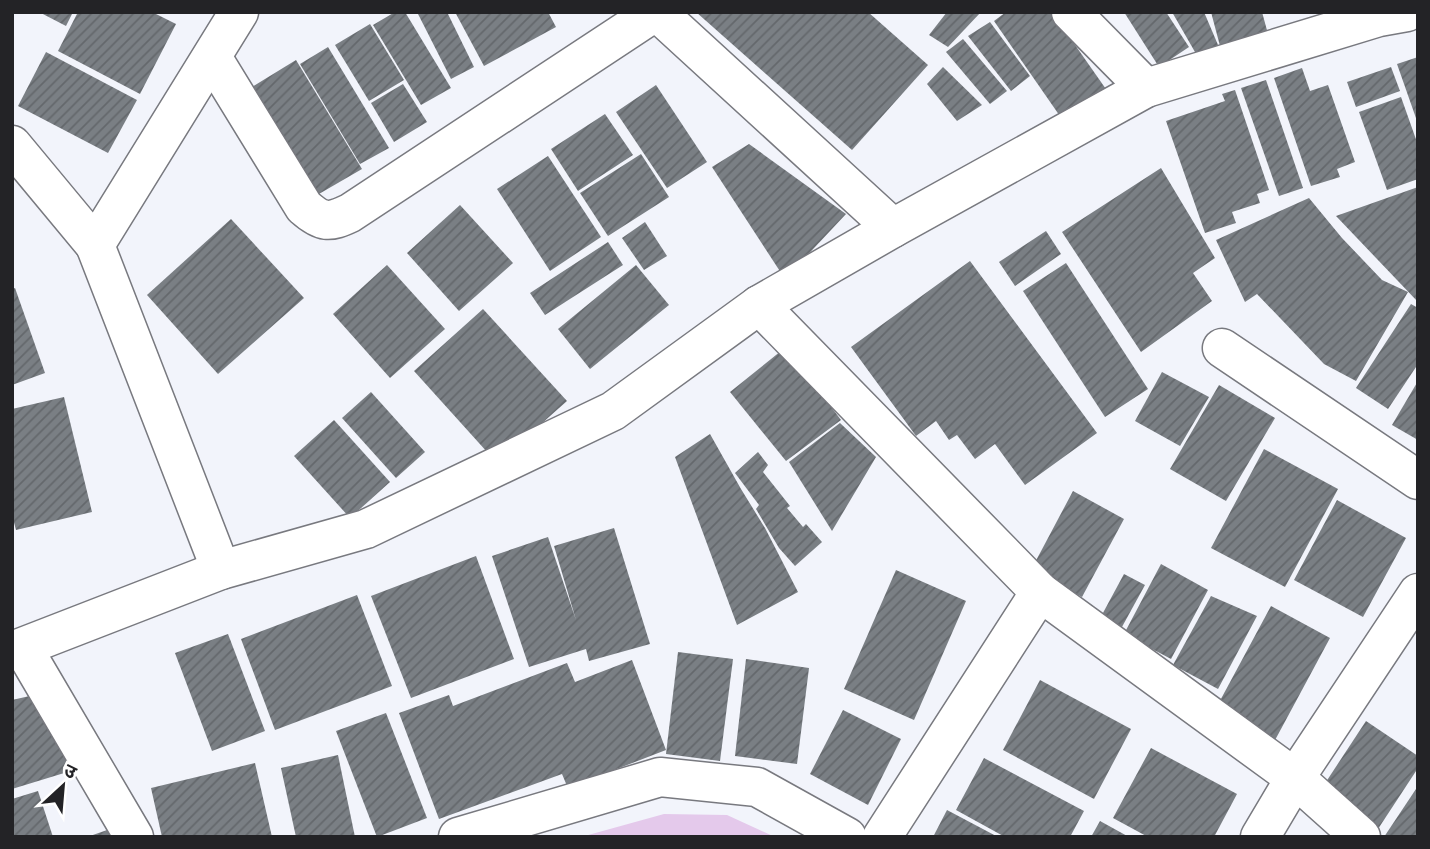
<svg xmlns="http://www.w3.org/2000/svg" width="1430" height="849" font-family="Ubuntu,'Noto Sans Devanagari',sans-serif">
<defs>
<pattern id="building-hatch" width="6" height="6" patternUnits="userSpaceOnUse" patternTransform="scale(1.75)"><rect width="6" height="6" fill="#7a7f84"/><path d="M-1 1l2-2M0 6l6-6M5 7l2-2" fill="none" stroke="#64686c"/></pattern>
</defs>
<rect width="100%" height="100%" fill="#f2f4fb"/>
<path fill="#e4c9eb" d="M664,814L727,815L775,837H581Z"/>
<g fill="url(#building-hatch)">
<path d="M39,12H73L66,26Z"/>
<path d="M78,12H152L176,24L140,94L58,51Z"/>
<path d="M395,12H405L451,88L421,105L373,25Z"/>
<path d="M417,12H447L474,67L451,79Z"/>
<path d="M455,12H548L556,27L484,66Z"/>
<path d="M696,12H868L928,65L852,150Z"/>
<path d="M947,12H981L948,47L929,35Z"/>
<path d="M1006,12H1052L1108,92L1064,122L994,21Z"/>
<path d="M1124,12H1166L1189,47L1159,67Z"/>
<path d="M1172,12H1204L1221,52L1199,59Z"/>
<path d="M1211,12H1262L1268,34L1220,46Z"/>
<path d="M990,22L1030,76L1011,91L968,36Z"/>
<path d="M370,24L404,80L369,101L335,45Z"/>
<path d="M963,39L1007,91L990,104L946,52Z"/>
<path d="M328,47L389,148L360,164L300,64Z"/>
<path d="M46,52L137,100L108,153L18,106Z"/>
<path d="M1418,57V121H1417L1397,64Z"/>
<path d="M296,60L362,169L312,198L247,90Z"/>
<path d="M943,67L982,105L957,121L927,84Z"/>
<path d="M1391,67L1400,91L1356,107L1347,82Z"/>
<path d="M1302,68L1310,91L1328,85L1355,162L1337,169L1340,177L1311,186L1274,78Z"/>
<path d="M1266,80L1303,188L1279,196L1241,88Z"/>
<path d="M403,84L427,122L394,142L371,103Z"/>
<path d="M656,85L707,162L667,188L616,112Z"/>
<path d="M1235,90L1269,190L1257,194L1260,203L1232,212L1236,223L1205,233L1166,121L1225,101L1222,94Z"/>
<path d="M1401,97L1418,145V179L1387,190L1359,112Z"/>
<path d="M605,114L633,155L578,191L551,149Z"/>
<path d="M749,144L846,214L785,279L712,167Z"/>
<path d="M641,154L669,197L608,236L580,193Z"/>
<path d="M548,156L601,237L550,271L497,189Z"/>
<path d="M1161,168L1215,258L1193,273L1212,301L1141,352L1062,232Z"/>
<path d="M1418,187V302L1336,216Z"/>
<path d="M1309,198L1342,238L1382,280L1408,292L1356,381L1324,364L1257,294L1245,302L1216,240Z"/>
<path d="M460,205L513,263L459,311L407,253Z"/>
<path d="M231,219L304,298L218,374L147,295Z"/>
<path d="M645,222L667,256L644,270L622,238Z"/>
<path d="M1046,231L1061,254L1015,286L999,262Z"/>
<path d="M608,242L623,265L545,315L530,293Z"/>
<path d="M970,261L1097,433L1025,485L995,444L975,459L957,435L949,440L936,421L916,436L851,347Z"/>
<path d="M1066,263L1148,389L1105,417L1023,291Z"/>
<path d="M387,265L445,329L390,378L333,314Z"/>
<path d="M636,265L669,305L590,369L558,329Z"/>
<path d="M15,288L45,373L12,385V289Z"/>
<path d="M1411,304L1418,308V364L1388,409L1356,388Z"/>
<path d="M483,309L567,401L497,463L414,371Z"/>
<path d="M786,347L841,420L786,461L730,392Z"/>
<path d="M1162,372L1209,397L1180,446L1135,421Z"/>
<path d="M1418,381V440L1392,425Z"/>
<path d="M1219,385L1275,418L1226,501L1170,469Z"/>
<path d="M371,392L425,452L396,478L342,418Z"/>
<path d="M64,397L92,512L16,530L12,515V409Z"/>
<path d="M334,420L390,482L350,518L294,456Z"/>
<path d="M840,423L876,457L832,531L789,462Z"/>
<path d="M710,434L741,489L765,528L798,592L737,625L675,457Z"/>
<path d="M1264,449L1338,489L1285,587L1211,548Z"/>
<path d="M758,452L768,465L763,472L790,506L787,508L803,527L806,524L822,542L795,566L779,548L756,509L759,505L735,473Z"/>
<path d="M1073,491L1124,519L1082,597L1031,570Z"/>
<path d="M1337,500L1406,538L1363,617L1294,580Z"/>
<path d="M614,528L650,644L589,661L586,649L529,667L492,556L548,537L576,620L554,546Z"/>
<path d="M476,556L514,659L411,698L371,596Z"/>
<path d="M1161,564L1208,590L1171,659L1124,634Z"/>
<path d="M896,570L966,601L914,720L844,689Z"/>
<path d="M1124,574L1145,585L1117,636L1097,624Z"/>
<path d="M357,595L392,686L275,730L241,639Z"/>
<path d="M1211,596L1257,616L1218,689L1173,665Z"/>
<path d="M1271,606L1330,638L1274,742L1215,710Z"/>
<path d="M228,634L265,731L212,751L175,653Z"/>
<path d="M678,652L733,659L720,761L666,754Z"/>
<path d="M746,659L809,668L797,764L735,756Z"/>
<path d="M632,660L666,750L609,772L611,777L570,793L562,774L439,819L399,713L449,695L453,706L567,663L575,682Z"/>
<path d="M1040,680L1131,729L1094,799L1003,750Z"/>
<path d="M43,693L74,770L12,789V700Z"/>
<path d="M843,710L901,739L868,805L810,774Z"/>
<path d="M386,713L427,818L377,837L336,731Z"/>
<path d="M1366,721L1418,756V768L1378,829L1320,791Z"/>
<path d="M1151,748L1237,794L1214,837H1148L1113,818Z"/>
<path d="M338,755L355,837H296L281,768Z"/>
<path d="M984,758L1084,811L1070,837H1005L956,810Z"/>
<path d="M255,763L272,837H162L151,788Z"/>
<path d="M1418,786V837H1384Z"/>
<path d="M38,791L53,837H12V799Z"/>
<path d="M947,810L998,837H933Z"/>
<path d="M1100,821L1129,837H1091Z"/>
<path d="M110,829L114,837H90V836Z"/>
</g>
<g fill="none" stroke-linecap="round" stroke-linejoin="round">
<g stroke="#78797f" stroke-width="41">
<g id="minor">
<path d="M657,12L893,228"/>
<path d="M1071,12L1146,88"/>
<path d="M212,57L304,207C322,223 329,223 350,213L655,12"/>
<path d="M12,145L95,245"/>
<path d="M759,305L1040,592L1295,778L1361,837"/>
<path d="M1222,348L1418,480"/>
<path d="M221,570L95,245L239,12"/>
<path d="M23,648L134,837"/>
<path d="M458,837L660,777L757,787L847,837"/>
<path d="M882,837L1040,592"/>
<path d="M1260,837L1295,778L1418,593"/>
</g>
</g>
<g stroke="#78797f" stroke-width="41">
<path id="tertiary" d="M12,651L221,570L366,529L613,411L759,305L893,228L1146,88L1379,17L1407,12"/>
</g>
<use href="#minor" stroke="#fff" stroke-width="38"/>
<use href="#tertiary" stroke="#fff" stroke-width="38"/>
</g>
<rect width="1430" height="849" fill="none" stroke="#232326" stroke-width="28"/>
<g transform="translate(63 786) rotate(26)" stroke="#ffffff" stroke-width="5" paint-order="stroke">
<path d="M0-5L12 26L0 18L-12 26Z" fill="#232326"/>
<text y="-10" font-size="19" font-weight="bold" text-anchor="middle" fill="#232326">उ</text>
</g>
</svg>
